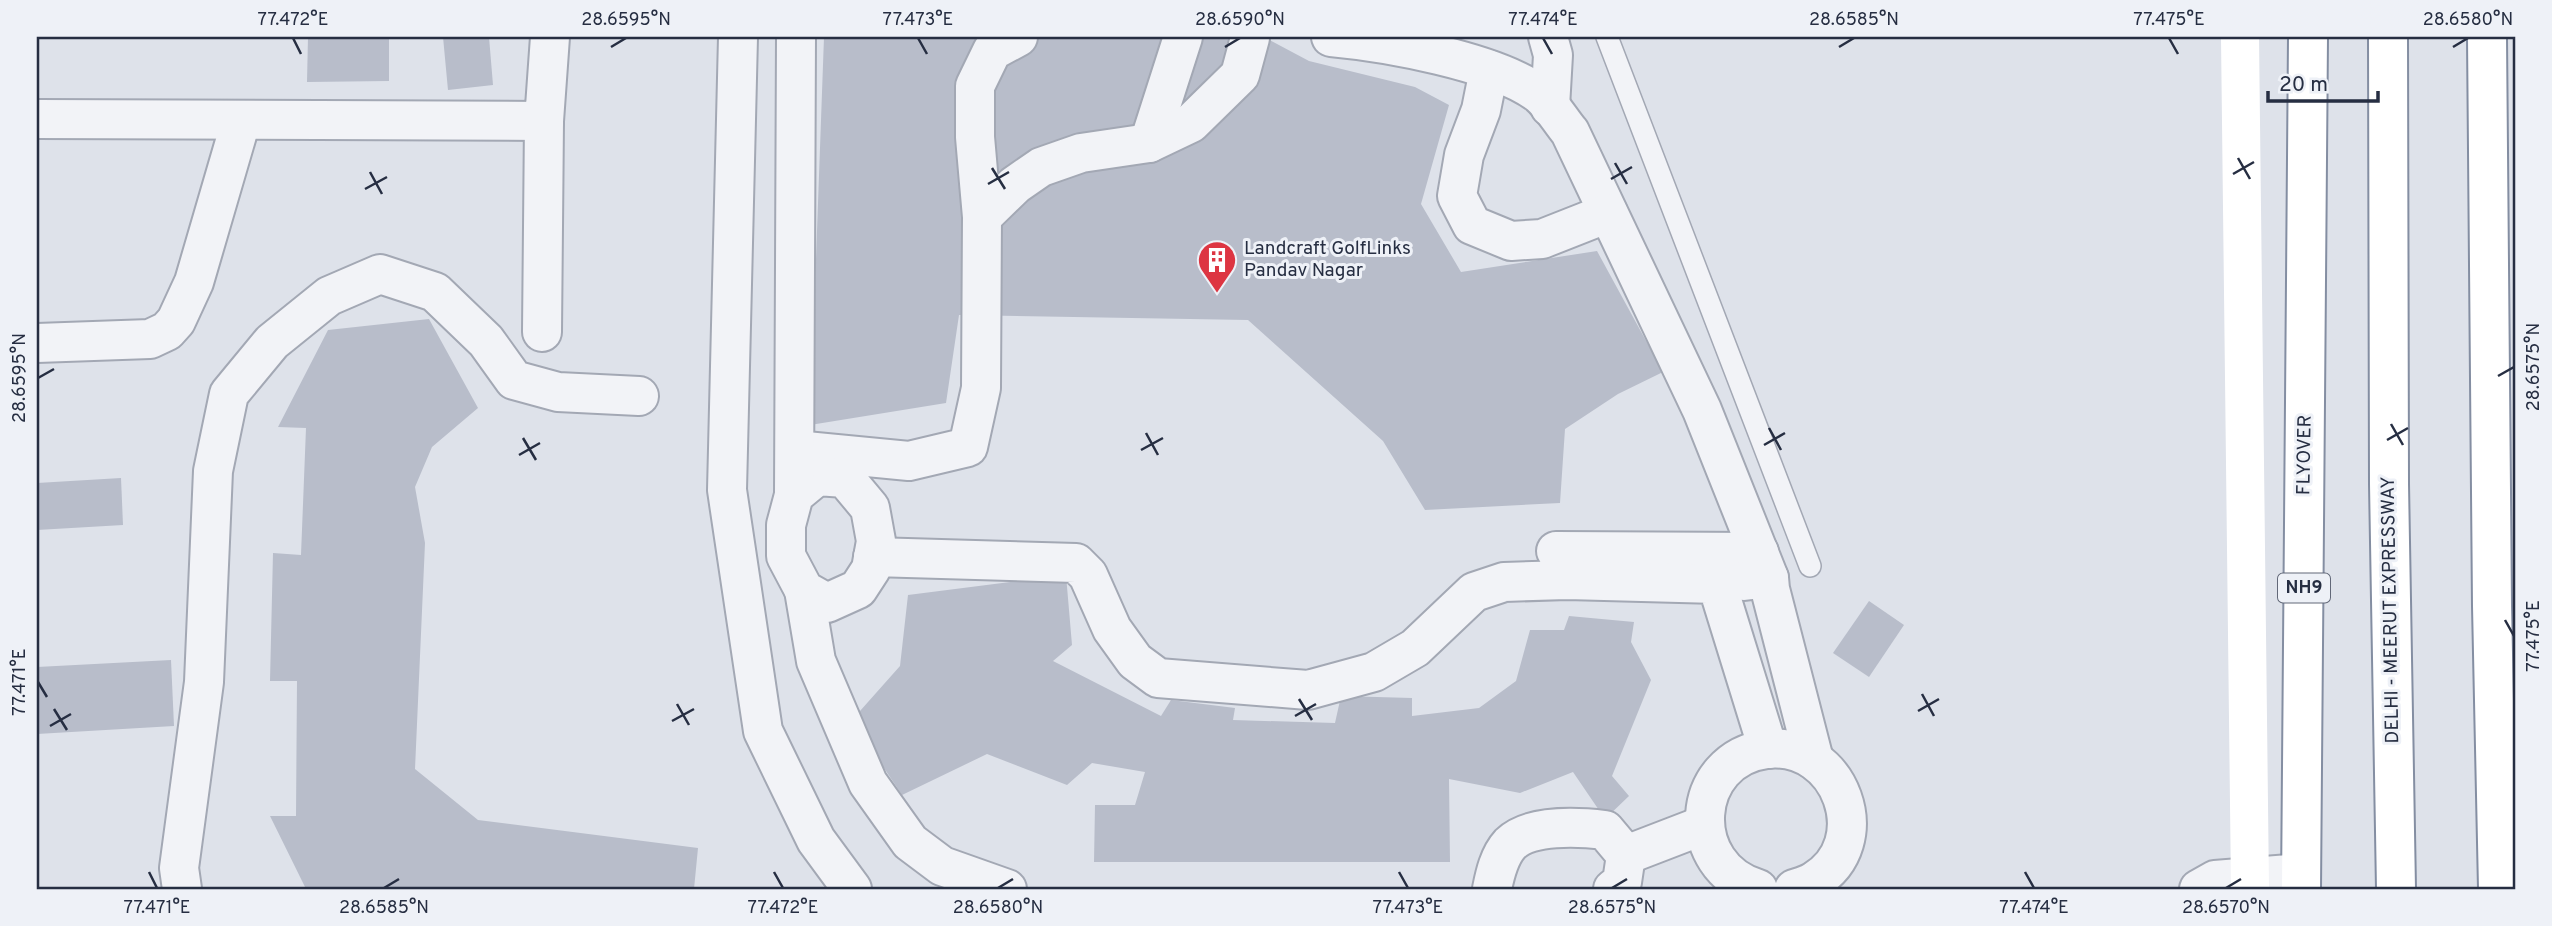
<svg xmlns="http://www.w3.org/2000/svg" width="2552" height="926" font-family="Overpass,sans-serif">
<rect width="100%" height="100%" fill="#dee2ea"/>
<g fill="#b8bdca">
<path d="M308,37H389V81L307,82Z"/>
<path d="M443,37H489L493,85L448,90Z"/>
<path d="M824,37H1264L1309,61L1415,87L1449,105L1421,204L1461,272L1597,251L1663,372L1618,394L1565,429L1560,503L1425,510L1383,441L1248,320L959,315L946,403L810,425Z"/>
<path d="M429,319L478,408L432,447L415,487L425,543L415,769L478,820L698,848L694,889H306L270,816H296L297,681H270L273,553L301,555L306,428L278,427L328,330Z"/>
<path d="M121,478L123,525L37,530V483Z"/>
<path d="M1066,575L1072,645L1053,661L1161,716L1171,700L1235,708L1233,720L1335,723L1341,696L1412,698V716L1479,708L1516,681L1530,630H1564L1569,616L1634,622L1631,642L1651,680L1612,776L1629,796L1605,819L1573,772L1520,793L1449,779L1450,862H1094L1095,805H1135L1145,772L1092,763L1067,785L987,754L902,795L852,720L900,666L908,595Z"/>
<path d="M1869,601L1904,625L1869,677L1833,653Z"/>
<path d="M171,660L174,726L37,734V667Z"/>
</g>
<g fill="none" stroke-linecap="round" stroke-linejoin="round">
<g stroke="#a3a8b4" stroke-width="24">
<path id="lane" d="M1607,37L1810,566"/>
</g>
<g stroke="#a3a8b4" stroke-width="42">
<g id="street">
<path d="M738,37L727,490L763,731L816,840L852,889"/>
<path d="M1331,37C1385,42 1495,61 1539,94C1551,104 1560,120 1570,132L1702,410L1769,578"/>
<path d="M1548,37L1553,55L1550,107"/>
<path d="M1489,70L1481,110L1464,155L1457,196L1472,225L1511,241L1542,239L1608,213"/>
<path d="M37,119L544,121L550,37"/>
<path d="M1149,143L1183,37"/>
<path d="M982,217L1015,185L1041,167L1081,153L1149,143L1191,123L1240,75L1250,38"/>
<path d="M542,332L544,121"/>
<path d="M37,343L150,339L167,331L176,321L194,282L241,121"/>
<path d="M795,450L909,461L968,447L981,388L982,217L975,137V86L992,51L1018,37"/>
<path d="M817,476L845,478L870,508L876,541L871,569L858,589L827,603L804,590L786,556V525L794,495Z"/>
<path d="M794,495L796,37"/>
<path d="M1556,551L1759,552"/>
<path d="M873,557L1076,563L1088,575L1112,629L1135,661L1158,678L1308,690L1374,672L1415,648L1474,592L1504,582L1567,580L1717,584L1768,749"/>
<path d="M1744,581L1769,578L1770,589L1814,760"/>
<path d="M804,590L816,661L868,783L910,842L942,866L1007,889"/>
<path d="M1626,855L1704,825"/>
<path d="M182,889L179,868L204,682L213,471L229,394L272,342L329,296L380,274L435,292L486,341L514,380L558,392L639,396"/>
<path d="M1492,889C1495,874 1499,856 1510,844C1530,824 1579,827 1605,830L1626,855L1622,882L1613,889"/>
<path d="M1758,889C1683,867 1689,759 1767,749C1841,741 1878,843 1814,881C1808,885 1800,887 1794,889"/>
<path d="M2199,889L2215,880L2301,873"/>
</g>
</g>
<g stroke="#848ea2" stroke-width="42">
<g id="highway">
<path d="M2388,37L2389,484L2396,889"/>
<path d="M2487,37L2492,606L2498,889"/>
<path d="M2301,889L2308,37"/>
</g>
</g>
<use href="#lane" stroke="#f2f3f7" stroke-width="21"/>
<use href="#street" stroke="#f2f3f7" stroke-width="38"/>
<path stroke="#fff" stroke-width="38" d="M2240,37L2250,889"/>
<use href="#highway" stroke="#fff" stroke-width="38"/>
</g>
<path fill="none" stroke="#262e42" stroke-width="2.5" d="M293,38L301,54M918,38L927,54M1543,38L1552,54M2169,38L2178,54M611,47L626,38M1225,47L1240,38M1839,47L1854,38M2453,47L2468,38M2238,158L2250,179M1615,163L1627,184M992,168L1005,189M370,172L382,194M2233,174L2254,162M1611,179L1632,167M988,184L1009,172M365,189L387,177M2498,376L2514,367M38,378L54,369M2391,424L2403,445M1769,428L1781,450M1146,433L1158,455M523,438L536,460M2387,440L2408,428M1764,445L1785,433M1141,450L1163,438M519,455L540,443M2505,620L2514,636M38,682L47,697M1922,694L1934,716M1299,699L1312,720M677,704L689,725M54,709L67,730M1918,711L1939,699M1295,716L1316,704M672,721L694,709M50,726L71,714M149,872L157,888M774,872L783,888M1399,872L1408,888M2025,872L2034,888M384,888L399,879M998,888L1013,879M1612,888L1627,879M2226,888L2241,879"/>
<defs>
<g id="building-pin" transform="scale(2.0125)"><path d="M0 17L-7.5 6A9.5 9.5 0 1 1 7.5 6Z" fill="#dd3542" stroke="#eef1f7"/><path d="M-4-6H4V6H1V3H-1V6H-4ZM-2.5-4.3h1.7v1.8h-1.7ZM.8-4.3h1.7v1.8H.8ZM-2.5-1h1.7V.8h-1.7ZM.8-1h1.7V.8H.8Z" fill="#fff"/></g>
</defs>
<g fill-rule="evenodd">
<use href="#building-pin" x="1217" y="260"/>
</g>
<g text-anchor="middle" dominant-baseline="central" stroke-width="6" stroke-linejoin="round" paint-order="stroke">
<rect fill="#eef1f7" stroke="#626878" stroke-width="2" x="2278" y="573.5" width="52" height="29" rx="5"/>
<g font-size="18" font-weight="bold" fill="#262e42">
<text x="2304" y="588">NH9</text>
</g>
<g font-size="19" fill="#262e42" stroke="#eef1f7" text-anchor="start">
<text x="1244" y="249">Landcraft GolfLinks<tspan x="1244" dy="22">Pandav Nagar</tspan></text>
</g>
<g font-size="19" fill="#262e42" stroke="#eef1f7">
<text transform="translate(2305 455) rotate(-89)">FLYOVER</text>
<text transform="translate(2391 610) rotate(-91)">DELHI - MEERUT EXPRESSWAY</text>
</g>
</g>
<rect width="2552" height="926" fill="none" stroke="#eef1f7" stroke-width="77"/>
<path d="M2268 91v10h110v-10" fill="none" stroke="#262e42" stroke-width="3.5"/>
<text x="2279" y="91" font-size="21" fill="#262e42" stroke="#eef1f7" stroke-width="5" paint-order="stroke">20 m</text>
<rect x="38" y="38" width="2476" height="850" fill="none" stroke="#262e42" stroke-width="2.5"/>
<g font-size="18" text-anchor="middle" fill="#262e42">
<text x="293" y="25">77.472°E</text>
<text x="626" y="25">28.6595°N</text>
<text x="918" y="25">77.473°E</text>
<text x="1240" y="25">28.6590°N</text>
<text x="1543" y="25">77.474°E</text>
<text x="1854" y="25">28.6585°N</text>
<text x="2169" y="25">77.475°E</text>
<text x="2468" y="25">28.6580°N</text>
<text transform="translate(2533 367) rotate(-90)" y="6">28.6575°N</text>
<text transform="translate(19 378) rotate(-90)" y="6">28.6595°N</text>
<text transform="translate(2533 636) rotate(-90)" y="6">77.475°E</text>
<text transform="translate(19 682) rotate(-90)" y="6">77.471°E</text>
<text x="157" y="913">77.471°E</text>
<text x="384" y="913">28.6585°N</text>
<text x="783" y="913">77.472°E</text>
<text x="998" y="913">28.6580°N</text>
<text x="1408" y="913">77.473°E</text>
<text x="1612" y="913">28.6575°N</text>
<text x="2034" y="913">77.474°E</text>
<text x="2226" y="913">28.6570°N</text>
</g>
</svg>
